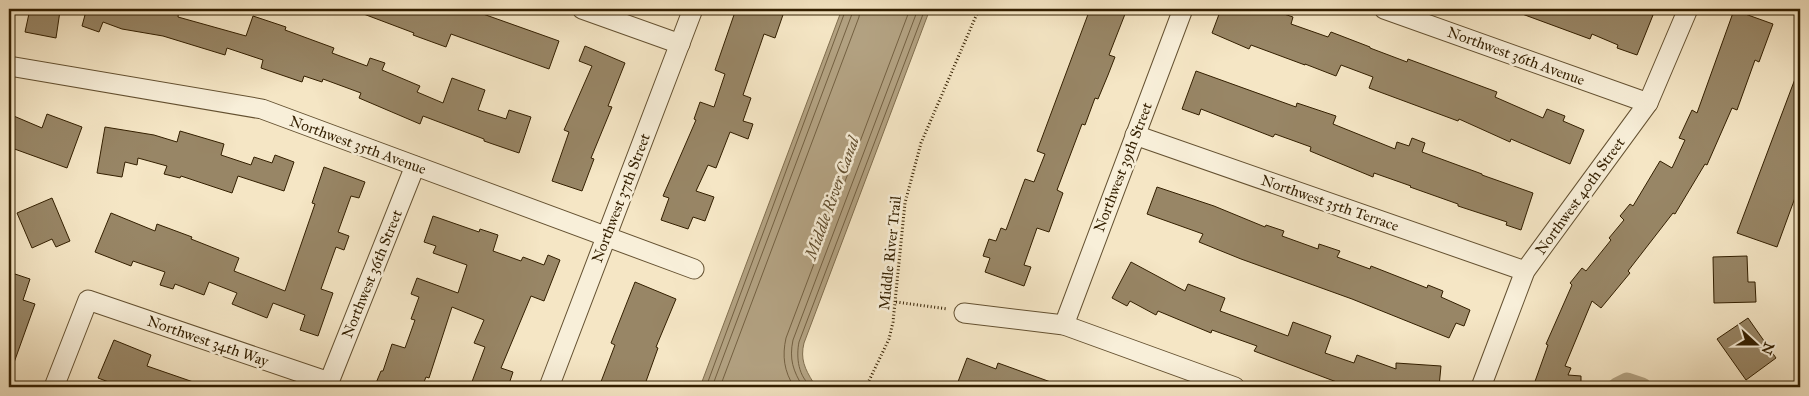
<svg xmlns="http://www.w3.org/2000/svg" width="1809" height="396" font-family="'IM FELL Great Primer',serif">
<rect width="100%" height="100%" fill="#f5e6c5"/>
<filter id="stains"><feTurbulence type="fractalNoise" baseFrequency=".004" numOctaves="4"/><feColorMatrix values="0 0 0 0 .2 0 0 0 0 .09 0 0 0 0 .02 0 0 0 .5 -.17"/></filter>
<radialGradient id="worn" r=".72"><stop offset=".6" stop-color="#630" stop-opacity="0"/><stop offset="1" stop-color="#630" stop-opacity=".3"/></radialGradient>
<path fill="#b3a282" stroke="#806e4e" d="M842,9H930L804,343C800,359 805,369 813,382L829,387H700Z"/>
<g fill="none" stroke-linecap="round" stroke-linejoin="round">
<g stroke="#736041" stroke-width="1">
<path d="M706,387L846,9"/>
<path d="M712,387L852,14L853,9"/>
<path d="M720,387L859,17L860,9"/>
<path d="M794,387C784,371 782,356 786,338L910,9"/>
<path d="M803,387C793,371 789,359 793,340L918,9"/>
<path d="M812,387C798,377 796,357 799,342L925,9"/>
</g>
<path stroke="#b3a282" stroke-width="19" d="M1617,387L1627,382L1642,387"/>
</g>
<g fill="#988666" stroke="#331f00">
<path d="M30,9H52V10L60,11L56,38L25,32Z"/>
<path d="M72,9H179L178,17L246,36L253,16L286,27L285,30L334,48L332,53L367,66L370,58L385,63L382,70L420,86L417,92L443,103L452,78L485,90L478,110L506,119L509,110L531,117L519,153L484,141V139L423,116L420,124L359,98L361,93L323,79L322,82L304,76L302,82L261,68L263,60L227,48L225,55L163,36L122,29L103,22L99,32L82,26L85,15Z"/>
<path d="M354,9H469L559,41L549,69L451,34L446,47L413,35L414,33L353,10Z"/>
<path d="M736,9H785L775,38L764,34L743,95L751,98L743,121L753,124L748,139L730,132L716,168L708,165L696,191L714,197L705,221L693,217L688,229L661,220L669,198L663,196L696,120L694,119L700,102L714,107L725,74L715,70Z"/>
<path d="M1090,9H1127L1109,55L1115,57L1108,75L1098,99L1095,98L1085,125L1082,124L1057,190L1063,193L1049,232L1037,228L1024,265L1031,267L1024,286L985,272L990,258L983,256L989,239L996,241L1001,228L1006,230L1025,179L1034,182L1045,154L1037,151Z"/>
<path d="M1221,9H1269L1293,17L1291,24L1328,37L1331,32L1370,47V48L1407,62L1408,59L1497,92L1495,97L1543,118L1547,109L1565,116L1563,121L1584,130L1570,164L1511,139L1510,142L1459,119L1458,121L1369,88L1373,77L1341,65L1336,76L1305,64V65L1251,45L1249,49L1212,33Z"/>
<path d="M1514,9H1637L1653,15L1637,55L1617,48L1618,45L1592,34L1590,39L1514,11Z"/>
<path d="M1734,10L1773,24L1759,62L1755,60L1737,110L1732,108L1707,165L1705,164L1675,214L1673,213L1628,271L1630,273L1601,308L1592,301L1565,366L1571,368L1568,375L1581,376V387H1533L1548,345L1546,344L1572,285L1570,283L1582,268L1586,271L1611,240L1609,238L1624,220L1620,216L1630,204L1633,206L1660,161L1672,168L1685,140L1679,138L1692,110L1697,113Z"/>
<path d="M585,46L625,63L608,106L612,107L591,158L594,159L582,191L552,181L569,132L564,130L592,66L579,61Z"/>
<path d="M1196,71L1296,107L1297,103L1336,116L1333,124L1395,149L1397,142L1409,146L1412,138L1425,143L1422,152L1482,174V175L1533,193L1521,230L1506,225L1507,222L1458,206V204L1410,187L1411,186L1374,173L1373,177L1310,151L1311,147L1275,134L1273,137L1201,109L1199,115L1182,109Z"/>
<path d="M1798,71L1800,72V164L1795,177L1800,180V184L1777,247L1737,233Z"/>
<path d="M9,114L42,128L47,114L82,127L67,168L9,147Z"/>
<path d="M105,127L154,135L177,142L180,131L224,144L221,155L251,165L254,157L272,163L275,155L294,162L284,191L238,176L232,193L181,176L180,178L164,174L167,166L138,158L137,165L125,162L122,177L97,173Z"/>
<path d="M324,167L365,182L359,198L351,196L338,232L349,236L344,250L336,247L321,289L333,293L318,336L300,330L305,315L273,303L267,318L232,304L237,293L209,282L204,295L175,284L173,289L160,285L165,272L133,261L131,266L95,252L111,213L155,231L157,224L192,237L191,239L239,258L234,271L285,291L315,204L312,203Z"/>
<path d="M1157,187L1214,206L1265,227L1266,225L1284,231L1282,236L1318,249L1319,244L1340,251L1337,257L1370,269L1371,266L1427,288L1428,285L1443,291L1441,297L1470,310L1464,326L1456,323L1449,338L1352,299L1241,259L1199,242L1203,234L1147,214Z"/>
<path d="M52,198L70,241L56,247L52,239L32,248L17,213Z"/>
<path d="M433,216L479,232L480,229L498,235L493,251L521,261L523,257L544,265L548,255L560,260L544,301L531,296L501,368L513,372L508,387H470L485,347L474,343L484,320L452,307L429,378L426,377L422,387H387L376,383L381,371H383L392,344L405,348L415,320L411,319L419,297L411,294L417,278L458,293L467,265L433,253L436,246L424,242Z"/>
<path d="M1747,256L1748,282H1755L1756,302L1714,303L1713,257Z"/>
<path d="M1131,262L1185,291L1188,284L1225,298L1220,311L1288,336L1293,322L1331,336L1325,353L1354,363L1357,355L1396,369V363L1441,366L1439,387H1350L1254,351L1257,346L1212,330L1211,333L1158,311L1156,315L1130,301L1127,306L1112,298Z"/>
<path d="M9,272L30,279L23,300L35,304L11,371L9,370Z"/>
<path d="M635,282L676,299L656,347L658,348L644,387H599L615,345L611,343Z"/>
<path d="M1748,318L1776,358L1746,380L1717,339Z"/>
<path d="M114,340L151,355L147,366L202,385V387H122L98,378Z"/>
<path d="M967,358L996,369L998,363L1059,385V387H956Z"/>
</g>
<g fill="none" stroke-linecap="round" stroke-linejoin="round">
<g stroke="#645131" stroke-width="21">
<g id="minor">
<path d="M582,9L680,44"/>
<path d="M1384,9L1648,103"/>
<path d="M9,66L262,109L694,269"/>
<path d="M1135,135L1525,271"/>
<path d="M964,313L1064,325L1235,387"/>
<path d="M1064,325L1183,9"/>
<path d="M54,387L88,300L329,382L415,166"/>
<path d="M549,387L693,9"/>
<path d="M1481,387L1525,271L1648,103L1688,9"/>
</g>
</g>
<g stroke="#331f00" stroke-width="3" stroke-dasharray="1 2.5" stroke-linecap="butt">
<path d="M896,302L948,309"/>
<path d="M866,387L889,339L893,322L905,203L921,143L979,9"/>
</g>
<use href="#minor" stroke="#f8efd9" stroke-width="19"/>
</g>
<g text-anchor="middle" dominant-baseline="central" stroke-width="5" stroke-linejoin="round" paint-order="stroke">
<g font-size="15" fill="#331f00" stroke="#f8efd9">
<text transform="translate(1516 56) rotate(20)">Northwest 36th Avenue</text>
<text transform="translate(358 145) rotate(20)">Northwest 35th Avenue</text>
<text transform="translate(1123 167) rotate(-69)">Northwest 39th Street</text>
<text transform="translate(1580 196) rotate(-54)">Northwest 40th Street</text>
<text transform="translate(621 198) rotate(-69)">Northwest 37th Street</text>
<text transform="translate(1330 203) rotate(19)">Northwest 35th Terrace</text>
<text transform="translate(890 253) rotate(-84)">Middle River Trail</text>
<text transform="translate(372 274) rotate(-68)">Northwest 36th Street</text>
<text transform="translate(208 341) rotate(19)">Northwest 34th Way</text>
</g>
<g font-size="16" font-style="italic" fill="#604d2e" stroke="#f8efd9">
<text transform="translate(832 198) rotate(-70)">Middle River Canal</text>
</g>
</g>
<rect width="1809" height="396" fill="none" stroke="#f5e6c5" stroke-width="30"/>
<rect x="10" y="10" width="1789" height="376" fill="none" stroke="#331f00" stroke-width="2.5"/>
<rect x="15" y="15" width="1779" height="366" fill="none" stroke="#331f00"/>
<g transform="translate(1756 344) rotate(111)" stroke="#f8efd9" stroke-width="4" paint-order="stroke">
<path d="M0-4L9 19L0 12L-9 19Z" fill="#331f00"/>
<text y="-8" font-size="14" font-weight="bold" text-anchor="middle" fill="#331f00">N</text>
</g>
<rect width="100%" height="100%" filter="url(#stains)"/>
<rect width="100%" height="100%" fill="url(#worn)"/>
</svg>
